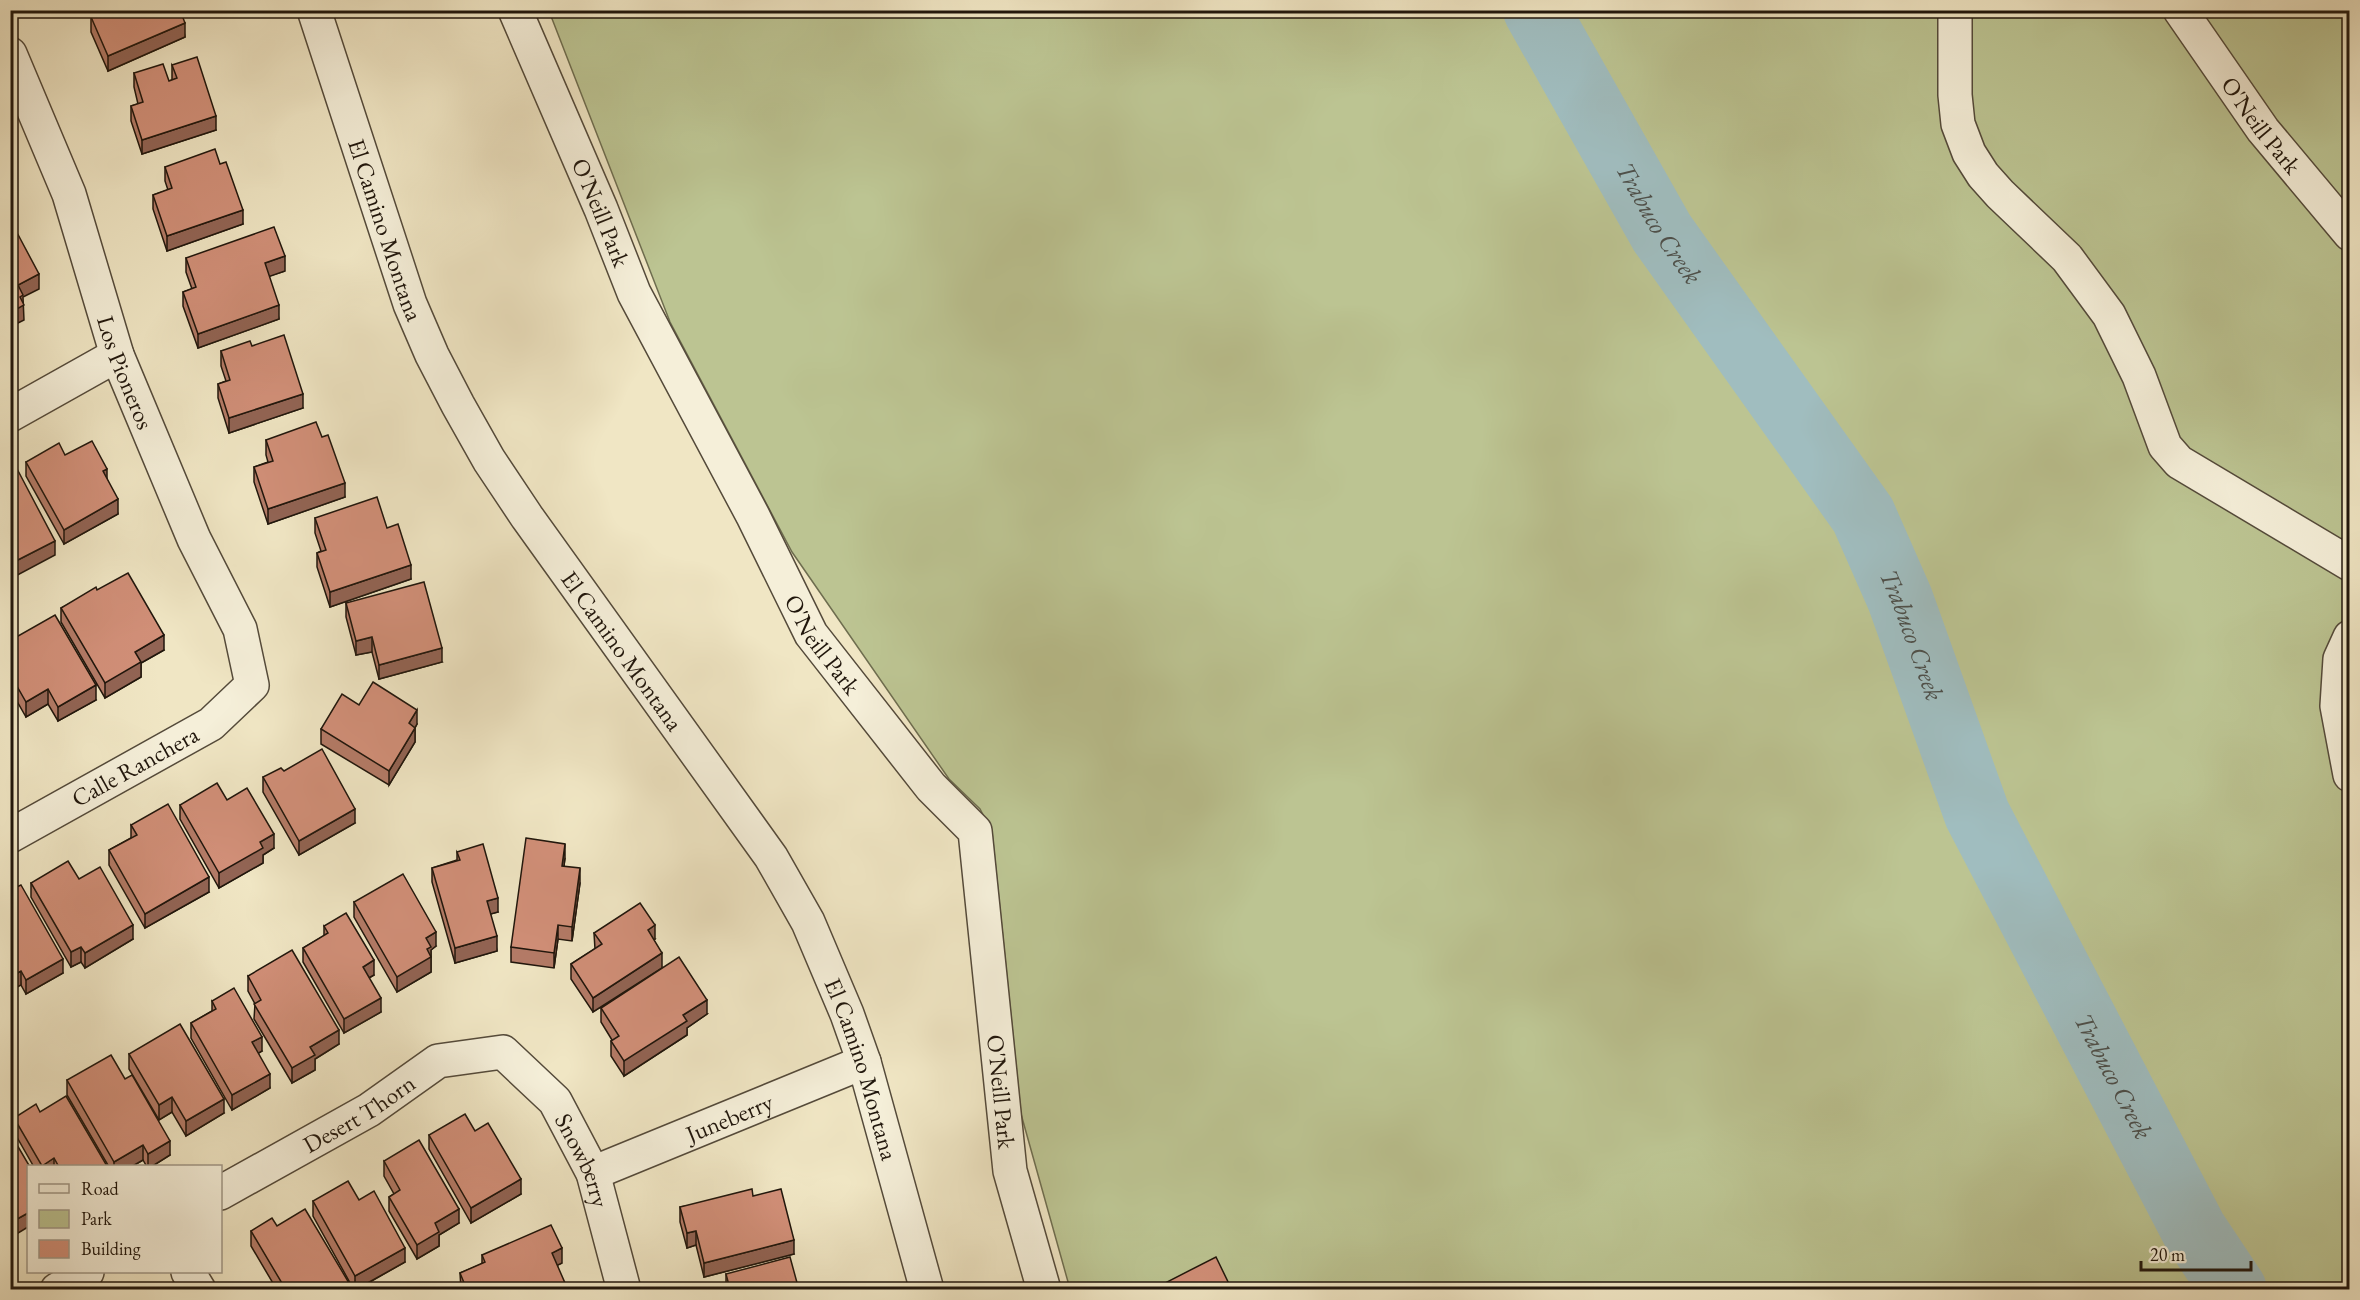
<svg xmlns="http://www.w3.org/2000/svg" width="2360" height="1300" font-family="'EB Garamond',serif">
<rect width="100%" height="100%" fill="#f0e6c4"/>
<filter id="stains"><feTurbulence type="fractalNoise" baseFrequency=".00333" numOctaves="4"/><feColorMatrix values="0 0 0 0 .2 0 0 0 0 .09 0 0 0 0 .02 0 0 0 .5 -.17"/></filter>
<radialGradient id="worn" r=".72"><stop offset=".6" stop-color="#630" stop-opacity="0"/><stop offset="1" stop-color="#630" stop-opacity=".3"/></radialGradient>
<path fill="#bcc492" stroke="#6e6d4f" stroke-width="1.5" d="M549,11H2349V1289H1070L1021,1114L992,832L980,809L949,779L792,552L670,322Z"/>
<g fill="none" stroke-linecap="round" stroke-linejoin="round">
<path stroke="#a0bdbf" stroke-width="66" id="s1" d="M1536,10L1662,233L1863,515L1900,599L1977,814L2194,1230L2234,1290"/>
<g stroke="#544a3a" stroke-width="36">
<g id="minor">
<path id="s2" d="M314,10L410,304L432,355L458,405L489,460L527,517L771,857L808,922L847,1014L864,1062L927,1290"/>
<path id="s3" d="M515,10L601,209L634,293L753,516L811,634L931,787L975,831L1010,1171L1044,1290"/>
<path d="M1955,10V95L1958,124L1969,153L1983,175L2000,194L2067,258L2109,315L2139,376L2165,446L2179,462L2350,564"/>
<path id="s4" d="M2180,10L2263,130L2350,234"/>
<path id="s5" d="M10,54L69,194L117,355L194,539L240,629L252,685L211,724L10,836"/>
<path d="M10,415L117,355"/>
<path d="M2350,637L2340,659L2337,706L2350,775"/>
<path id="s6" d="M593,1173L864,1062"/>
<path id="s7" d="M220,1193L369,1110L438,1061L503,1052L555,1101L593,1173L624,1290"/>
<path d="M188,1272L199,1290"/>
<path d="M57,1290L87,1272"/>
</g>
</g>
<use href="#minor" stroke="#f5efd9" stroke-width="33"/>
</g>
<g fill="#b47b67" stroke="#20160c" stroke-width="1.5">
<path d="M94,10H180L185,37L108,71L91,32V17L96,15Z"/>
<path d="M172,65L216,130L142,154L131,121V106L138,104L134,87V73L169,81L172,80Z"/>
<path d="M220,164L243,224L167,251L153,209V195L168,190L165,181V167Z"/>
<path d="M186,258L285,271L269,276L279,319L198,348L183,306V292L192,289L186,272Z"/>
<path d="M252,346L303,408L229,433L218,398V384L226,381L221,366V351Z"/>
<path d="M322,437L345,497L268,524L254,482V467L268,462L266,455V440Z"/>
<path d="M65,455L107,479L118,514L64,544L26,476V462Z"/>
<path d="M315,518L387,528L411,579L330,607L317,567V553L321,551L315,533Z"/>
<path d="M97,590L164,650L141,663V677L105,698L61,622V608Z"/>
<path d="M346,603L442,662L379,679L372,652L356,655L346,617Z"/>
<path d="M11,640L96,700L58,721L48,704L26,717L10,689Z"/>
<path d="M359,705L417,724L415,728V742L389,785L321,744V729Z"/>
<path d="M284,771L355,823L299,855L263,792V777Z"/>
<path d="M227,800L274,848L263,855V863L219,888L180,819V805Z"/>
<path d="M131,825L209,892L145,928L109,865V850L131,838Z"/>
<path d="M457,852L498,912L490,914L497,951L455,963L432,882V868L457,860Z"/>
<path d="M565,858L564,866L580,883L572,941L558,939L554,968L511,962V947Z"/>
<path d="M79,879L133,939L85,968L81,962L71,967L31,897V883Z"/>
<path d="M10,890L63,973L26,994L21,985Z"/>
<path d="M354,902L436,946L431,950V972L397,992L354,917Z"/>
<path d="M324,926L374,975L369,978L381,1012L344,1033L303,962V948L324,936Z"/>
<path d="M594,933L655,939L654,940L662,968L593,1012L571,979V964L595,949Z"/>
<path d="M248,976L339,1044L315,1059V1070L292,1083L254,1019L255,1004L248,991Z"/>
<path d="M212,1001L262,1051L258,1053L270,1088L232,1110L191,1038V1023L212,1011Z"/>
<path d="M601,1008L707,1014L687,1028V1035L624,1076L611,1056V1041L612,1040L601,1022Z"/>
<path d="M129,1054L224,1113L186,1136L172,1112L159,1120L129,1069Z"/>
<path d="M125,1079L170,1155L151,1167H147L143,1160L131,1167H109L67,1095V1080Z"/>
<path d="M40,1112L107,1166L34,1167L14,1132V1118Z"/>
<path d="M475,1131L521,1194L471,1223L429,1149V1135Z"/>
<path d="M384,1161L459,1223L439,1235V1246L417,1259L389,1211V1197L394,1194L384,1176Z"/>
<path d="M753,1196L794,1254L704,1277L696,1245L687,1248L680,1222V1207Z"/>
<path d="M359,1200L405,1262L356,1290H354L313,1216V1201Z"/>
<path d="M277,1226L352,1290H277L251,1246V1231Z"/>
<path d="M482,1255L562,1263L557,1265L565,1290H461L460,1273L482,1264Z"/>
<path d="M726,1274L799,1290H726Z"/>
</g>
<g fill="#926454" stroke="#20160c" stroke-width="1.5">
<path d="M185,23V37L108,71V56Z"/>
<path d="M216,116V130L142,154V140Z"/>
<path d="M243,210V224L167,251V236Z"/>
<path d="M285,256V271L265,278V263Z"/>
<path d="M39,274V289L23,297L24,320L10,327V313L18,285Z"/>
<path d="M279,305V319L198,348V334Z"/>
<path d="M303,394V408L229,433V418Z"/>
<path d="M107,469V484L103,471Z"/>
<path d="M345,483V497L268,524V509Z"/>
<path d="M118,499V514L64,544V530Z"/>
<path d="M55,541V555L10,579V564Z"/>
<path d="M411,565V579L330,607V592Z"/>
<path d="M164,635V650L141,663V677L105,698V683L135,652Z"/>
<path d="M372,637V652L356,655V641Z"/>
<path d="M442,648V662L379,679V665Z"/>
<path d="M96,685V700L58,721V707Z"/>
<path d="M48,689V704L26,717V702Z"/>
<path d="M417,710V724L409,738V723Z"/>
<path d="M415,728V742L389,785V771Z"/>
<path d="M355,809V823L299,855V841Z"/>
<path d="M274,834V848L263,855V863L219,888V873L260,842Z"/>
<path d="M565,844V858L562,880V866Z"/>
<path d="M580,868V883L572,941V927Z"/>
<path d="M209,877V892L145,928V914Z"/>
<path d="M498,898V912L487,915V901Z"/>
<path d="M133,925V939L85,968V953Z"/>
<path d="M558,925V939L554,968V953Z"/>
<path d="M655,925V939L648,944V930Z"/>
<path d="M436,932V946L431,950V972L397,992V977L426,938Z"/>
<path d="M497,936V951L455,963V948Z"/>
<path d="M81,947V962L71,967V952Z"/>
<path d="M662,953V968L593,1012V998Z"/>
<path d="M63,959V973L26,994V980Z"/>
<path d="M374,960V975L363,981V967Z"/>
<path d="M21,971V985L10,991V977Z"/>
<path d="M381,998V1012L344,1033V1019Z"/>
<path d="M707,1000V1014L687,1028V1035L624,1076V1061L683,1015Z"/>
<path d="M339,1030V1044L315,1059V1070L292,1083V1068L310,1047Z"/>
<path d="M262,1037V1051L252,1057V1042Z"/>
<path d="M270,1074V1088L232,1110V1095Z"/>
<path d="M172,1097V1112L159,1120V1105Z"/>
<path d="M224,1099V1113L186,1136V1121Z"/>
<path d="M170,1141V1155L151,1167H148V1154Z"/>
<path d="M143,1145V1160L131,1167H114V1162Z"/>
<path d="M54,1158V1167H42V1166Z"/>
<path d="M521,1179V1194L471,1223V1208Z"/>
<path d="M459,1209V1223L439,1235V1246L417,1259V1245L435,1223Z"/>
<path d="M28,1213V1227L10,1238V1223Z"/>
<path d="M696,1231V1245L687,1248V1233Z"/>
<path d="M794,1240V1254L704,1277V1263Z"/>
<path d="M405,1248V1262L355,1290V1276Z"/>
<path d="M562,1248V1263L552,1268V1253Z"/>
<path d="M565,1283V1290H551Z"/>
</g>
<g fill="#d18f78" stroke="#20160c" stroke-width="1.5">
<path d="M100,10H180L185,23L108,56L91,17L101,13Z"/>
<path d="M197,57L216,116L142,140L131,106L143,102L134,73L163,64L169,81L177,78L172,65Z"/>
<path d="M215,149L220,164L226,162L243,210L167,236L153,195L172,188L165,167Z"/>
<path d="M14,227L39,274L18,285L23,295L20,297L24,305L10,313V229Z"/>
<path d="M274,227L285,256L265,263L279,305L198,334L183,292L196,287L186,258Z"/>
<path d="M284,335L303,394L229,418L218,384L230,380L221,351L250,341L252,346Z"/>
<path d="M316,422L322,437L328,435L345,483L268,509L254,467L273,461L266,440Z"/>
<path d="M92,441L107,469L103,471L118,499L64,530L26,462L59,443L65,455Z"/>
<path d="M15,465L55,541L10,564V467Z"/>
<path d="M377,497L387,528L398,524L411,565L330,592L317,553L326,550L315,518Z"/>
<path d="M128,573L164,635L135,652L141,662L105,683L61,608L96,587L97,590Z"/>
<path d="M424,582L442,648L379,665L372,637L356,641L346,603Z"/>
<path d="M55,615L96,685L58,707L48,689L26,702L10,674V650L16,647L11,640Z"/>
<path d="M373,682L417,710L409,723L415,728L389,771L321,729L342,694L359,705Z"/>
<path d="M322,749L355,809L299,841L263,777L281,768L284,771Z"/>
<path d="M217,783L227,800L247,788L274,834L260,842L263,848L219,873L180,805Z"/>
<path d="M168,804L209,877L145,914L109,850L137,835L131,825Z"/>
<path d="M526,838L565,844L562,866L580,868L572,927L558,925L554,953L511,947Z"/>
<path d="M483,844L498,898L487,901L497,936L455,948L432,868L460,860L457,852Z"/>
<path d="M68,861L79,879L100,867L133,925L85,953L81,947L71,952L31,883Z"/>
<path d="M403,874L436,932L426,938L431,947L427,949L431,957L397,977L354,902Z"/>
<path d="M21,885L63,959L26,980L21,971L10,977V890Z"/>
<path d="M640,903L655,925L648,930L662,953L593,998L571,964L602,944L594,933Z"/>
<path d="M346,913L374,960L363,967L381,998L344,1019L303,948L328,933L324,926Z"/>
<path d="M292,950L339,1030L310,1047L315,1055L292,1068L254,1004L261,1000L248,976Z"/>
<path d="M679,957L707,1000L683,1015L687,1021L624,1061L611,1041L619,1036L601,1008Z"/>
<path d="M234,988L262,1037L252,1042L270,1074L232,1095L191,1023L216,1009L212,1001Z"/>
<path d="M180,1024L224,1099L186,1121L172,1097L159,1105L129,1054Z"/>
<path d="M111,1055L125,1079L132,1075L170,1141L148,1154L143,1145L114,1162L67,1080Z"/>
<path d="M66,1096L107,1166V1167H59L54,1158L42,1166L14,1118L36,1104L40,1112Z"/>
<path d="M465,1114L475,1131L488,1123L521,1179L471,1208L429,1135Z"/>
<path d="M10,1133L30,1167H28V1213L10,1223Z"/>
<path d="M419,1140L459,1209L435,1223L439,1232L417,1245L389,1197L400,1190L384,1161Z"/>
<path d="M348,1181L359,1200L374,1191L405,1248L355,1276L313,1201Z"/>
<path d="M752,1189L753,1196L781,1189L794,1240L704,1263L696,1231L687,1233L680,1207Z"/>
<path d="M305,1209L352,1288L350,1290H286L251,1231L272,1218L277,1226Z"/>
<path d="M551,1225L562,1248L552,1253L565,1283L551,1290H467L460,1273L485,1262L482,1255Z"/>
<path d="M790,1257L799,1290H729L730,1289L726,1274Z"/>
<path d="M1216,1257L1232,1290H1168L1165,1283Z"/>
</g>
<g text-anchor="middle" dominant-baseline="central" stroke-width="4.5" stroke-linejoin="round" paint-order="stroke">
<g font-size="24" fill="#20160c" stroke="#f5efd9">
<text stroke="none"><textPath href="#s4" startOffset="141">O'Neill Park</textPath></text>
<text stroke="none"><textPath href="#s3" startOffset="220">O'Neill Park</textPath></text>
<text stroke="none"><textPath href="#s2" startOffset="231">El Camino Montana</textPath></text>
<text stroke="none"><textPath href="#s5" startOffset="339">Los Pioneros</textPath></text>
<text stroke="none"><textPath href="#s3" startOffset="706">O'Neill Park</textPath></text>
<text stroke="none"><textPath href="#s2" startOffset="717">El Camino Montana</textPath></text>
<text transform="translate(135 766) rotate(-29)">Calle Ranchera</text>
<text stroke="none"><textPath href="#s2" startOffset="1203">El Camino Montana</textPath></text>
<text stroke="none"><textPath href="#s3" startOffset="1210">O'Neill Park</textPath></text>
<text stroke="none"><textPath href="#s7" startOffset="160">Desert Thorn</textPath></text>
<text stroke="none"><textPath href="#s6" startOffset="147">Juneberry</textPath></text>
<text stroke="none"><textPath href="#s7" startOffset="458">Snowberry</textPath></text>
</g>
<g font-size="26" font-style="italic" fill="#4d504b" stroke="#f5efd9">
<text stroke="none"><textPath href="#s1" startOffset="246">Trabuco Creek</textPath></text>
<text stroke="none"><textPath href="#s1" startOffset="732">Trabuco Creek</textPath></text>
<text stroke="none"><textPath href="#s1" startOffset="1218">Trabuco Creek</textPath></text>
</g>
</g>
<rect width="2360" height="1300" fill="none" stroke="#f0e6c4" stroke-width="36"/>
<rect x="12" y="12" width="2336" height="1276" fill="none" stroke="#20160c" stroke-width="3"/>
<rect x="18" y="18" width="2324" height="1264" fill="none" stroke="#20160c" stroke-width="1.5"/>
<rect x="27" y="1165" width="195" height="108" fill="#f5efd9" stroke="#a09887" stroke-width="1.5"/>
<rect x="39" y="1184" width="30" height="9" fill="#f5efd9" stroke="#a09887" stroke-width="1.5"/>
<text x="81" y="1195" font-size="18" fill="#20160c">Road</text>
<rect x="39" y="1210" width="30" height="18" fill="#bcc492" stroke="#a09887" stroke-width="1.5"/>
<text x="81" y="1225" font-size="18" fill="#20160c">Park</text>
<rect x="39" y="1240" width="30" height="18" fill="#d18f78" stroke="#a09887" stroke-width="1.5"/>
<text x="81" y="1255" font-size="18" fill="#20160c">Building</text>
<path d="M2141 1261v9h110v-9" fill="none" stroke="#20160c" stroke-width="3"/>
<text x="2150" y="1261" font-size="18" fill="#20160c" stroke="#f5efd9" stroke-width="4.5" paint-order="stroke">20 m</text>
<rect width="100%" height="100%" filter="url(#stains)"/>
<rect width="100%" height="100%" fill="url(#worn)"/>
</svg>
